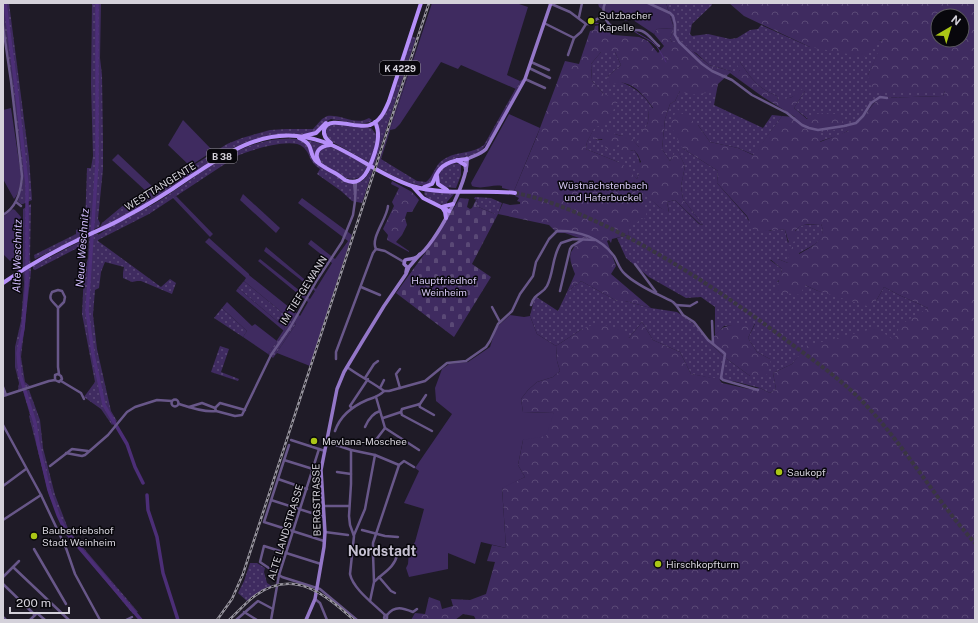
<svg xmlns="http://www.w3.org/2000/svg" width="978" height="623" font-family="'Public Sans',sans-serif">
<defs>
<pattern id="grass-dots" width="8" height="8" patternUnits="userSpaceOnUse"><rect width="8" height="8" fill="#3f2b60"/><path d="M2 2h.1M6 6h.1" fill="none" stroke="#5a4976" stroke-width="1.8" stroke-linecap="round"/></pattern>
<pattern id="forest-crowns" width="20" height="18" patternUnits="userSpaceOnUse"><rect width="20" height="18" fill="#3f2b60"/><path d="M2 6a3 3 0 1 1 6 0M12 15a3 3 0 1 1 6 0" fill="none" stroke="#5a4976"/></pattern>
<pattern id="cemetery-stones" width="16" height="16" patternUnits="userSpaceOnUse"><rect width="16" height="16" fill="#3f2b60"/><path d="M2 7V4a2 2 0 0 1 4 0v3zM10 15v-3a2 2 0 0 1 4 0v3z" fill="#5a4976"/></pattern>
</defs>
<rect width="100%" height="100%" fill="#1f1b27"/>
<g fill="url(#grass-dots)">
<path d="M3,3H9L29,158L32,200L23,204H21L18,201L23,181L12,81L3,18Z"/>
<path d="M92,3H101L100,58L102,75L103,144V169L98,219L100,223L99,227L87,232L86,234L35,259L34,255L76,234V230L85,226L87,168H91L93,156L91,84Z"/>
<path d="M666,3H711L712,5L692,24L690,34L692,36L708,34L730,39L737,38L750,30L758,29L761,25L810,47L879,40L884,41L868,75L945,91L943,96L879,98C868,108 861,122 849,130C841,136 828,138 819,142L808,119L794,108L805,91L792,97L778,102L777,96C757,88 752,79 740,62V70L736,76L731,71L709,65L696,53L672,42L670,39L674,27Z"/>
<path d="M427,14L381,159L417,181L426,182C435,175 434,164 446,158C458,151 473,154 484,145L520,81L523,79C516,93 489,146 479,152C469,158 457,156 447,162C434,169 437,177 431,183C420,192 388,173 377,167Z"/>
<path d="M411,36L416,38L362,203L352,201L341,191L317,174L320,169C308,161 311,154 303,147C292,137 250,150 237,156L149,214L98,240V241L161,287L170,279L176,283L172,294L141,281H137L132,282L123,278V273L124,267L105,262L101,272L99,288L95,290L93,315L97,349L111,411L117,421L112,425L101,409L84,397L95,382L82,314L84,272L88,258L89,238L97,233L98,235C118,221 141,212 162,199C217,163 263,119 333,148C346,153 357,160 368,166C364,179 354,181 343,177L347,183C366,188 372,169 375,154C377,145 374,131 378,123C378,122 381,119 382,118Z"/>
<path d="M601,52H615L621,65L607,77C628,84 641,89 653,109L649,110L648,122L639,147L627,134L621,136L615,134L593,140C608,139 618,142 630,151L634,150C641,159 642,168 637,179L618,162L586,149L587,142L595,126L604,94L592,81L591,64Z"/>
<path d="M718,84L714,105L763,128L772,115L782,116L754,155L738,148L710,142L698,125L682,148L718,171L717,183L747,217L748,220L770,231L775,229L785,230L788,243C801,221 798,226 821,224C829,241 809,247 798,254C795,257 791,260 788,263L778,259L770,260L782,269L780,279L777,282L805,285L818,291L876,301L884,287L899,295L928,308L894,340L807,346L792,364L773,373L776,389L770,393L760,388L733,381L731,382L691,374L680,352L653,340L642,322L629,338L582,329L556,346L537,334L530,316L535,296L558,311L567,292L581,281L617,301H625L651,308L677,312L693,323L710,343L723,356L750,376L770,359L757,352L748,338L755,324L724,326L715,335V307L701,297L686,298L649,277L626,258L617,238L628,235L634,191L637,186L659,207L669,212L667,202L675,200L699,224L703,225L683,199L681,186L685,166L677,150L670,161L662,149L665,119L670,104L675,101L680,91Z"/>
<path d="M327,116C342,114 355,126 369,118L372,120L370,122L360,124L331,119L325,122L317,131L306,135L277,134L260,138L244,143L226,151L158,196L106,226L100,227L102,223L132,198H142L145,196L227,144L242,138L270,130L286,129H313L322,119Z"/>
<path d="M332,124L371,128L375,132L372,129L378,137L370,163L327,139C325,131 325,129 332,124Z"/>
<path d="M451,163L461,164V175L456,188L444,187L439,183L438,175L444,167Z"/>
<path d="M425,191H427L454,194L447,202V205C439,205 428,200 424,194Z"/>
<path d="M475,197L491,198L502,203L498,214H495L476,206L478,200L474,199Z"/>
<path d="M31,204L30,256L31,272L21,357L25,382L30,386L18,390L19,383L15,367V347L21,321L24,283L23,271V209Z"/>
<path d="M85,239V244L35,270L33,269V266Z"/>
<path d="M244,281L296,324L273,358L268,354L285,328L238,288Z"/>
<path d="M222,308L247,331L243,337L214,318Z"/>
<path d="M220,346L229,349L221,372L239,379L238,381L211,372Z"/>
<path d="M29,390L40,420L43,448L55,495L69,531L138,612L133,614L66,533L49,495L29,416L30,415L23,391Z"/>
<path d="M250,563H257L265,568L264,572L267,583L272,586L262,590L247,601L238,593L244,581Z"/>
</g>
<g fill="url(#forest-crowns)" fill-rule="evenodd">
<path d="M729,3H975V620H476L474,616L463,614L455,620H411L415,613L425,614L429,597L440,601L442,609L453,606L451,599L470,600L486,594L495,562L487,561L492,545L506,548L502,487L525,477L518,465L523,440L554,413L523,412L521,399L528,390L537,382L553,377L560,371L557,361L556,346L582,329L598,323L619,329L629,338L642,322L653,340L680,352L691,374L719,379L722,383L749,389L760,388L770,393L776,389L773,373L792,364L806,346L876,328L894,340L900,325L928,308L899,295L884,287L876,301L867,306L818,291L805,285L800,295L777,292C777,283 780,278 782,269L770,259H778L788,263L789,246L793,247L799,254C810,248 828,239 821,224C811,225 802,222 795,231L796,241L789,243L785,230C774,229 765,232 754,232L747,216L717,183L718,171L682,148L670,124L677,109L698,125L710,142L738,148L753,155L782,116L795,117L763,97L730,73L718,84L715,92L689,95L680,91L675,101L670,104L665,119L662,149L670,161L677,149L685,166L681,186L683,199L703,225L700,224L675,200L667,202L669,213L659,207L638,188L635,192L647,211L645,219L641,218L635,225H630L628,235L612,239L611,243L609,240L607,241L616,266L611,274L651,308L625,301H617L581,281L567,292L575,274C572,266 567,256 573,249C575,245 578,243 579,238L565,233H557L549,225L498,214L503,203L510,205L520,204V202L517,201L519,198L515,196L514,191L537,136L565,61L579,64L590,31L594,30L595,26L601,25L614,35L639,37L648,41L658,53L664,46L654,34L657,29L674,28L670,39L672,42H682L709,65L731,71L736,75L740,70L736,63L740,62C752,79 757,88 777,96L778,101L792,97L804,88L805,91L794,108L807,119C819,110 831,113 844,116L840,129L819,133L821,137L820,142L848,131V126C864,120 867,110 879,98L943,96L945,91H872L868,75L883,41L879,40L864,57L810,47L744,16ZM938,16H962V40H938ZM601,52H615L621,65L607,77L609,85C613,84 620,82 624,83C637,86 646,98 653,108L649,110L648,122L646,127L641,131L638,139L639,147L627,133L621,136L615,134L611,129L596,132L593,140L602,139L606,149L612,150L619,144V153L624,159H627L630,151L634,150L638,155L641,162L636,165L639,174L637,179L626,167L618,162L586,149L587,142L595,127L605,125L619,100L604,94L592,81L591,64Z"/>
<path d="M392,181L412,192L419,200L412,212H407L405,218L407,225L402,235L396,242L409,251V252L387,240L388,235L383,229L394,206L392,202L399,188L391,184Z"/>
<path d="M748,323H755L748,338L757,352L770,359L771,365L766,376H750L723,356L710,343C721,323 728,326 748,323Z"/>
</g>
<path fill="url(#cemetery-stones)" d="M460,198L469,199L467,207L470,209L472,208L476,200H478L476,206L495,214H498L472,264L491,277L454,337L396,293L433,242Z"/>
<g fill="#3f2b60">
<path d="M432,3H516L528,7L507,75L520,81L516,89L461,65L458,69L441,62L400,124L395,129L390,130Z"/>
<path d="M598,3H666L674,28L657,29L654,34L630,18L627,21L612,16L599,7Z"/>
<path d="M11,108L21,175C20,183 20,193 14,199L3,179V110Z"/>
<path d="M509,114L540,128L514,191L502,188V186C492,184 483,190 472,186L471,183Z"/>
<path d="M183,120L213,151L190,166L168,145Z"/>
<path d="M118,154L155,189L148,193L112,160Z"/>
<path d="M243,194L280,228L276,233L240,200Z"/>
<path d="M176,196L213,234L210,237L173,198Z"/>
<path d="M302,198L352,235L310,366L277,353L273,358L296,324L244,281L246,278L205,242L209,238L249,274V275L300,316L308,302L258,261L260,259L310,299L315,291L264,251L266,247L316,289L332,263L308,244L311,240L335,259L348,241L298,203Z"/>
<path d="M13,209L15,210L21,217V255L10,261L3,254V217Z"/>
<path d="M238,288L285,328L284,331L236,291Z"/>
<path d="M227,302L252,326L255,324L277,341L268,354L243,337L247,331L222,308Z"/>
<path d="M510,315L524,317L530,316L537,334L556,346L557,361L560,371L553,377L537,382L528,390L521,399L523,412L554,413L546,436L523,440L518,465L525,477L502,488L506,548L481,542L475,564L448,553V569L409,577L406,568L408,564L409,551L415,542L424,509L404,503L419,471L415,468L452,414L436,401L435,388L442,369L449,364L468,362L490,347L496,328Z"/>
</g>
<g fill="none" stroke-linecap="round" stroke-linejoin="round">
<g stroke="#4c2e77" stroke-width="1">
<path d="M593,23L602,24L613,32"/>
<path d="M634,31C639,35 649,39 653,43C659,47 662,56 666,62"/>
<path d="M96,80L98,81"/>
</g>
<g stroke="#4c2e77" stroke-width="3.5">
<path d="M5,3L15,79L27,184V282L23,329L18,353L20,375L35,423L38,443L49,490L58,515L66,532L141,620"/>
<path d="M97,3V163L87,311L93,354L104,405L127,444L135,467L143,483"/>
<path d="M147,495L148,510L157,537L163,573L178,620"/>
</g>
<path stroke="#3a3642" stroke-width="4" stroke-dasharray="4 2" stroke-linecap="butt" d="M515,193C548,199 578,213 608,227C670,258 727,296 782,337C810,358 840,378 864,403C905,446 935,499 975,543"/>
<g stroke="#685789" stroke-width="2.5">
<path d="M549,3L570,12L586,24H591L597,19L604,17"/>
<path d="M605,3C600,14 608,28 620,30C627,32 635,28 642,31C649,34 653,41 659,46"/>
<path d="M648,3L670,13L673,16L675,24V35L679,42L702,64L712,71L732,80L752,95L787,113L802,125L809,128L818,130L844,126L856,123L863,116L871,103L880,97L887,98"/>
<path d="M579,17L582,3"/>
<path d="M544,23L574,38"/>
<path d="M3,26L11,81L22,176C21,192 17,207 3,215"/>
<path d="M574,38L581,32L586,24"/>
<path d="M568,55L574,38"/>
<path d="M531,62L549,70"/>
<path d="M529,68L550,78"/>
<path d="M525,79L545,88"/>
<path d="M354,182L355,193"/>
<path d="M16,202L21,206"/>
<path d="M376,249C370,238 387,219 388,206"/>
<path d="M376,249L385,251L404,262"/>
<path d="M635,264L656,292"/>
<path d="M361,287L380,295"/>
<path d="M560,291L570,249L572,246L582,240"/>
<path d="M531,305C534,293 543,294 547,286C554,272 552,256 561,243L573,239L595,240"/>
<path d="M676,305L690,306L697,302"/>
<path d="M492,307L500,322"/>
<path d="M58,308C55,302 47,301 52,292L58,290L62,291L65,297L64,302L58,308V367L59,374"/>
<path d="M712,321L713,344"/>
<path d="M336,359V352L373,253L376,249"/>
<path d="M347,367C359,376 372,382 384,391"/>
<path d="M400,369L396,374L400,388"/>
<path d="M365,378L374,364L378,361"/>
<path d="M61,381L81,393L84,399"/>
<path d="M3,387L6,395"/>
<path d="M380,388L384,380"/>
<path d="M3,396L49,381L55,380L59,382L62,379L61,376L58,374L55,375V380"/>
<path d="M376,397L385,428L419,450"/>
<circle cx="175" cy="403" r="3.5"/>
<path d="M179,404C188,407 206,413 216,411"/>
<path d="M419,404L420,407L434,415"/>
<path d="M189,407L202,403L215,408L216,411L235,416L242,415L271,355L291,326L317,280L342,242L353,215L355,201L356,181"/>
<path d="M215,408L220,403L245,410"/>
<path d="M352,408L350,406L368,379"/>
<path d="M401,412L402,415L432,431"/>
<path d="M383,418L401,412L402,409L420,404L426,395"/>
<path d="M3,425L41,495L66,548L75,574L100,620"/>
<path d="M365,427C368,420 373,413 380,411"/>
<path d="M335,431C340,416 353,406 367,400C373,398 380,396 384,391H389L425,381L447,363L466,361L486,347L490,341L498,324L512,311L520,294L533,276L536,262L549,239L557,231C578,230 601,238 614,256C618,262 619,269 625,274C637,286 658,294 673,302L676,305L683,315L694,322L708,340L723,352L725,354L721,378L723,380L758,390"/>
<path d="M291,440L325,451"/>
<path d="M375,441L385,428"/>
<path d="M327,442L351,450L375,455L399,465"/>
<path d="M289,445L264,522L324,541"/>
<path d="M351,450V484L349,516L350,525L354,536L350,574C353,589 374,604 385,615H387V618"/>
<path d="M66,453L82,456L85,455L108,435L127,412L135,407L157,400L172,401"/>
<path d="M284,460L313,469"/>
<path d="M50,466L72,449L88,451"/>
<path d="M337,472L351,474"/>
<path d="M278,479L307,489"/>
<path d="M3,486L26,469"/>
<path d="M271,500L324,517"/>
<path d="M324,506H349"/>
<path d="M3,520L41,495"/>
<path d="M362,530L385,536L398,537"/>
<path d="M325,532L348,535"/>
<path d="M354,535L365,509L375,455"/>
<path d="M34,549L66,604"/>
<path d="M321,564L264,546L260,562L282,577L320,589L357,620"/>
<path d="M13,567L69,620"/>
<path d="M3,577L19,561"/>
<path d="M379,577L391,591L395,593"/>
<path d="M375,581C383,573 395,567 397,555"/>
<path d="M3,584L35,615"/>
<path d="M315,599L320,603L327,620"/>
<path d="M370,601L374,582L373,553V543L399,465L404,461L414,467"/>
<path d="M244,612L257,620"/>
<path d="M35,615L37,613L45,620"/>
<path d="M385,615L384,618L388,620"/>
<path d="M387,615C395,605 403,608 413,612L417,609"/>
<path d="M3,617L6,620"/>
<path d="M30,620L35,615"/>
<path d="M126,620L132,617"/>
<path d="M236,620L258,601L273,609"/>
<path d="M271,620L279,575L319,449"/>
</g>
<g stroke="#9477c8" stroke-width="3.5">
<path d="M466,171C462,153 475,160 486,149L525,79L551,3"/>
<path d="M406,272L407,267L404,264L405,260C409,258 413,260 417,257C435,245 469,181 467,158"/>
<path d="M306,620L315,599L324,547L325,532L321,470L337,389L344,372L362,342L384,306L406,274L409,267L420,254"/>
</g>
<g stroke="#b68ff9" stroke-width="4">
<path d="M304,136L316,133L326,123"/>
<path d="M299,138C316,145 307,153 317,162C322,166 329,170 335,173C339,175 342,178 345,180C364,189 371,164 375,152C378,142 380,132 375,122"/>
<path d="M331,143C327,140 323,136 324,130C328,114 358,130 370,125C381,121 385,110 389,101L421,3"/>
<path d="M457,160L465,165"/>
<path d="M319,162C313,152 320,146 330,145"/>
<path d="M437,176L438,184L447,190"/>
<path d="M413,187L423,198L449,211"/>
<path d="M424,187L432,184C434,181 435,176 438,172C444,162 456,160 467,159"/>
<path d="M442,207L453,204"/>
<path d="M442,207L445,212L446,218"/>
<path d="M3,283C29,265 56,250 84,237C98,230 112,225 125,217C146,206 167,193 187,179C220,158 254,132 297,136C342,140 371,173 412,186C445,196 481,189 515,193"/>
</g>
<g stroke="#98959f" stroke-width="2.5">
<g id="rail">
<path d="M217,620L232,599L243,574L429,3"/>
<path d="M229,620C238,612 246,602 256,595C295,568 325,595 354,620"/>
</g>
</g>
<use href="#rail" stroke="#08070c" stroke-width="1" stroke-dasharray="3" stroke-linecap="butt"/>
</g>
<g fill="#abc616" stroke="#08070c" stroke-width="1.5">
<circle cx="591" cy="21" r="4"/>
<circle cx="314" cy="441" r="4"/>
<circle cx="779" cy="472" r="4"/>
<circle cx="34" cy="536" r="4"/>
<circle cx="658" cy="564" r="4"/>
</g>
<g text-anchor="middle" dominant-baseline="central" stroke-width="3" stroke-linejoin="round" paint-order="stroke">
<g fill="#08070c" stroke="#97949c" stroke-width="1">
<rect x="380" y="61" width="40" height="14" rx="3"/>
<rect x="207" y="149" width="30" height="14" rx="3"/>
</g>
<g font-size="9" font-weight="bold" fill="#d4d1da">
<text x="400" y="68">K 4229</text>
<text x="222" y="156">B 38</text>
</g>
<g font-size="10" fill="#d4d1da" stroke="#08070c" text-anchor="start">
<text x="599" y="15">Sulzbacher<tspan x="599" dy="12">Kapelle</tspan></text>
<text x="322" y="441">Mevlana-Moschee</text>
<text x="787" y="472">Saukopf</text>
<text x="42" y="530">Baubetriebshof<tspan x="42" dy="12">Stadt Weinheim</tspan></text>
<text x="666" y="564">Hirschkopfturm</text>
</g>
<g font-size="10" fill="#d2c4ef" stroke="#08070c">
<text x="603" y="185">Wüstnächstenbach<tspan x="603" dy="12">und Haferbuckel</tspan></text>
<text x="444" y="280">Hauptfriedhof<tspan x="444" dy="12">Weinheim</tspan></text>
</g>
<g font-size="10" fill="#d4d1da" stroke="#08070c">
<text transform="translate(160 186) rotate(-32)">WESTTANGENTE</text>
<text transform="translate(303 290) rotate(-58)">IM TIEFGEWANN</text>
<text transform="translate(316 500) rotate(-91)">BERGSTRASSE</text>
<text transform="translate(285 532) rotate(-73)">ALTE LANDSTRASSE</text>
</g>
<g font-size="11" font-style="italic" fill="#d0bbfb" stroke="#08070c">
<text transform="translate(82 248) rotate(-86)">Neue Weschnitz</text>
<text transform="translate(17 256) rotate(-89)">Alte Weschnitz</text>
</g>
<g font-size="14" font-weight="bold" fill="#c6c1d2" stroke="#08070c">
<text x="382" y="551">Nordstadt</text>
</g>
</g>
<rect width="978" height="623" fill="none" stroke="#d4d1da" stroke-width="8"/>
<g transform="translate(950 28) rotate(38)"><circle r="19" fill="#08070c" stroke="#5a585e"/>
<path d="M0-3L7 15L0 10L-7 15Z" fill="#abc616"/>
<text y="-6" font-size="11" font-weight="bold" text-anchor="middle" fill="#d4d1da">N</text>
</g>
<path d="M10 607v6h59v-6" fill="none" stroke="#d4d1da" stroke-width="2"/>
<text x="16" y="607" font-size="12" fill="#d4d1da" stroke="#08070c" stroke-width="3" paint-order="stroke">200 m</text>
</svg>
